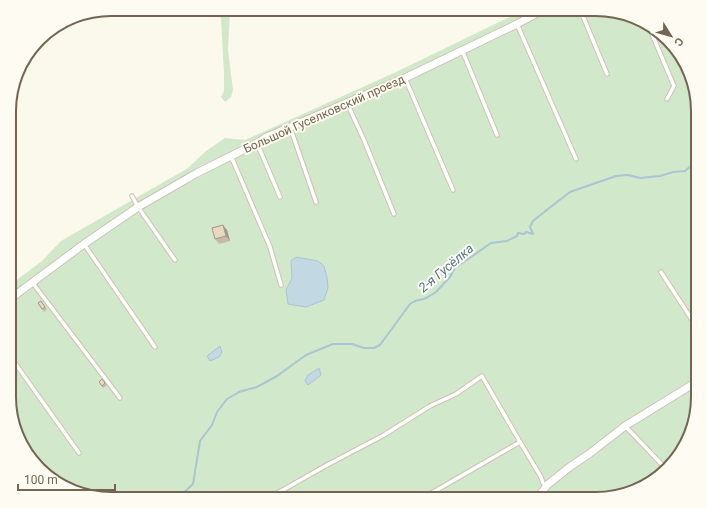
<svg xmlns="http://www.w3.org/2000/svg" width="707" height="508" font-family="Roboto,sans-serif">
<rect width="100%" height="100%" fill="#fbf8ec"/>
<g fill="#d2e8cb" fill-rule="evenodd">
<path d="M218,9H228L230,13L228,50L233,90L231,97L225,102L221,97L224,91V73L221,19Z"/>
<path d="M526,9H539L514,22L375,88L200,166L10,296V285L42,261L61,241L188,168L206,151L225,138L245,140L396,72Z"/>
<path d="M551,9H602L658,30L687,66L698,105V403L677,459L641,489L596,499H105L49,478L23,448L10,410V301L87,244L138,211L267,140L411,77L523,25ZM308,260L318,261L306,307L299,305H293L286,290L292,278L291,261Z"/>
</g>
<g fill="#c2d8e3" stroke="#a9c5d4">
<path d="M296,257L318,261L324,266L327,277L328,288L324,300L306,307L288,304L286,290L292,278L291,261Z"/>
<path d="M220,346L222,352L219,357L210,361L207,356Z"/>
<path d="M319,368L321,375L308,385L305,381L308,375Z"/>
</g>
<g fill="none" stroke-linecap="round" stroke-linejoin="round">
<path stroke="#a9c5d4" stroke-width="2" d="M177,499L193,484L200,441L212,425L217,412L227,399L239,392L257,387L277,376L306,355L333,344H352L364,348H374L380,345L410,304L415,301L424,299L428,297L436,292L450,277L455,268L491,243L507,241L517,236L518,233L524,234L526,232L533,234L530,227L533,221L548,209L570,192L616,176L628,175L640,178L660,176L673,172L685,171L693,164L698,162"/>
<g stroke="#ccc3b3" stroke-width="5.5">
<g id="lane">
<path d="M580,9L607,74"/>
<path d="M517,24L576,159"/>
<path d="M649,27L674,86L667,99"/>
<path d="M462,50L497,135"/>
<path d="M405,78L453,190"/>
<path d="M347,103L364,140L394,214"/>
<path d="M290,127L316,202"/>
<path d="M257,143L280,197"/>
<path d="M231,156L270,247L281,285"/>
<path d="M132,196L138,207L175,260"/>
<path d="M84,244L155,347"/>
<path d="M661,272L698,329"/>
<path d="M32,282L120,398"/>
<path d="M10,356L79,453"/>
<path d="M625,426L651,453L665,468"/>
<path d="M520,442L541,477L543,483"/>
<path d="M267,499L327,465L384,435L430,406L456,394L482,376L520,442L430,494L419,499"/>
</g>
</g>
<g stroke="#ccc3b3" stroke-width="9">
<g id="street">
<path d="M10,299L84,244L138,207L197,173L257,143L267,137L405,78L517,24L545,9"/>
<path d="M537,499L547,485L571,466L589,454L625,426L698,381"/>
</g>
</g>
<use href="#lane" stroke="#fff" stroke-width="3.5"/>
<use href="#street" stroke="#fff" stroke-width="7"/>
</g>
<g fill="#c8baa7">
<path d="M227,230L230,241L219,244L215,239Z"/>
<path d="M41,301L47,309L44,312L38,303Z"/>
<path d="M102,379L107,385L103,388L99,382Z"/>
<path d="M10,388L13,393L10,396Z"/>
</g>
<path fill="#a29788" d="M223,225L227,230L230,241L226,236Z"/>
<g fill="#e8d8c2" stroke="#a29788">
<path d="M223,225L226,236L215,239L212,228Z"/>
<path d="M41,301L45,307L42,309L38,303Z"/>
<path d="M102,379L105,383L102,386L99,382Z"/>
</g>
<g text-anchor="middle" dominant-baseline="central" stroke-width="4" stroke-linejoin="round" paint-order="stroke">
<g font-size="12" fill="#746451" stroke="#fefbf3">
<text transform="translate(324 114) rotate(-24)">Большой Гуселковский проезд</text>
</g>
<g font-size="13" font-style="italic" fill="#50778b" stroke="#fefbf3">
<text transform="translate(446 268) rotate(-40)">2-я Гусёлка</text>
</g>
</g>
<path d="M0 0H707V508H0ZM111 16H596A95 95 0 0 1 691 111V397A95 95 0 0 1 596 492H111A95 95 0 0 1 16 397V111A95 95 0 0 1 111 16Z" fill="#fefbf3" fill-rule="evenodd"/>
<path fill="none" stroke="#746451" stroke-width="2" d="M111 16H596A95 95 0 0 1 691 111V397A95 95 0 0 1 596 492H111A95 95 0 0 1 16 397V111A95 95 0 0 1 111 16Z"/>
<g transform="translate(671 36) rotate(127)" stroke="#fefbf3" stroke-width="3" paint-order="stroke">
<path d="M0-3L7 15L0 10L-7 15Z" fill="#746451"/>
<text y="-6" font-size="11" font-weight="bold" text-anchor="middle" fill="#746451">С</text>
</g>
<path d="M18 484v6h97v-6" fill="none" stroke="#746451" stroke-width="2"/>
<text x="24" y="484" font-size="12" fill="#746451" stroke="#fefbf3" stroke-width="3" paint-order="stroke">100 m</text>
</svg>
